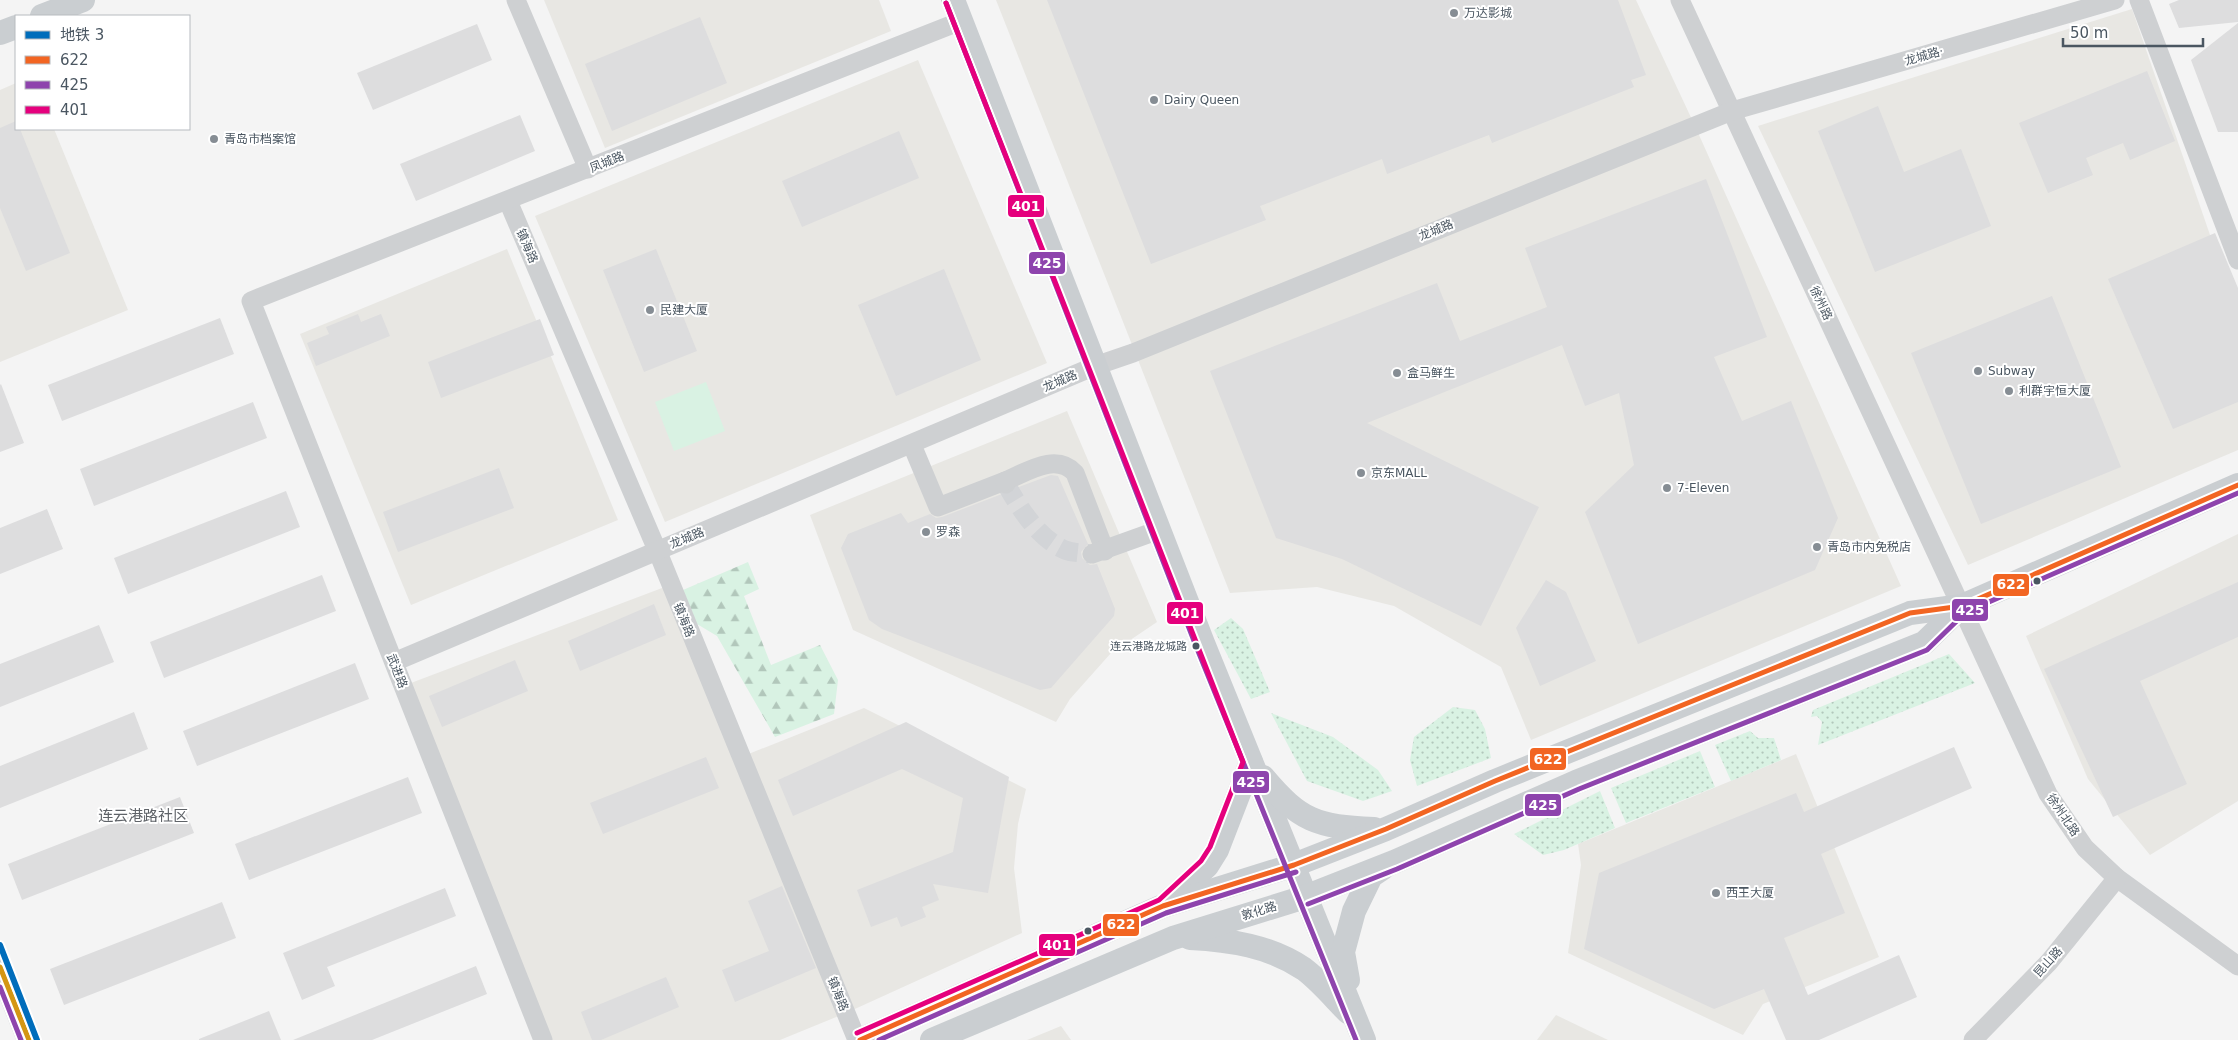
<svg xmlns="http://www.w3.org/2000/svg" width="2238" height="1040" font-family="'DejaVu Sans','Noto Sans SC',sans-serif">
<defs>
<pattern id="grass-dots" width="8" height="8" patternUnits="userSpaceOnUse" patternTransform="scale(1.25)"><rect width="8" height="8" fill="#d9f2e3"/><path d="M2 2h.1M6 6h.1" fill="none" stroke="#b2c7bb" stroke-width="1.8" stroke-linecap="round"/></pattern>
<pattern id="forest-firs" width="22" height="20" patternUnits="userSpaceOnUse" patternTransform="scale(1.25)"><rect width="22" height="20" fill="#d9f2e3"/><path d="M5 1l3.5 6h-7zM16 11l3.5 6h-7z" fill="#b2c7bb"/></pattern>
</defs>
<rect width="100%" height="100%" fill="#f4f4f4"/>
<g fill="#e8e7e3">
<path d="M544,0H879L891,31L605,148Z"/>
<path d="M996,0H1636L1695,126L1901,586L1531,740L1501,667L1394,606L1317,587L1230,593Z"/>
<path d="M2132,9L2238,316V450L1968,565L1758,126Z"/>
<path d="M918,60L1047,363L665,522L535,216Z"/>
<path d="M16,83V129H54L128,310L0,362V90Z"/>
<path d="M507,249L618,520L411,605L300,334Z"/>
<path d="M1067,411L1157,622L1111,653L1070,699L1056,722L853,630L810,515Z"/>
<path d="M2238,534V801L2150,855L2088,779L2026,636Z"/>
<path d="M670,585L741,757L864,708L1026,789L1018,824L1014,868L1022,933L846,1013L780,1040H543L403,686Z"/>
<path d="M1796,754L1879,957L1763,1004L1743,1035L1568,953L1581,865L1578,844Z"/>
<path d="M1556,1015L1608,1040H1537Z"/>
<path d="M1061,1026L1071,1040H1027Z"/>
</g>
<g fill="url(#grass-dots)">
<path d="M1231,618L1243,629L1270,692L1251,699L1214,630Z"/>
<path d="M1949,654L1975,683L1818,745L1822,722L1817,716L1811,717L1813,710Z"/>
<path d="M1453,707L1475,710L1485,729L1491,758L1417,786L1410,760L1414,737Z"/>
<path d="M1271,713L1333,737L1378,770L1392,791L1363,801L1307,781Z"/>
<path d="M1750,731L1758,738H1774L1781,760L1731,781L1715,745Z"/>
<path d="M1700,751L1715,787L1626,823L1611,788Z"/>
<path d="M1600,791L1615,828L1564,850L1543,855L1514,834Z"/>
</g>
<path fill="url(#forest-firs)" d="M748,562L759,589L744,596L771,665L820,645L838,680L834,714L775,737L717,636L697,624L683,590Z"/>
<path fill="#d9f2e3" d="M706,382L725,431L674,451L655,402Z"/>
<g fill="#ddddde">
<path d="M1047,0H1618L1646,75L1631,80L1634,87L1492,143L1489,135L1387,174L1382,159L1260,206L1266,220L1151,264Z"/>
<path d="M2179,0H2238V22L2179,28L2169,4Z"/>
<path d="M700,17L727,83L612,131L585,64Z"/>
<path d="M2238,23V132H2218L2191,60Z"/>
<path d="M477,24L492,60L373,110L357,73Z"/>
<path d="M2147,71L2175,141L2130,160L2123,143L2086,158L2093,175L2048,193L2019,123Z"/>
<path d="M1878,106L1904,172L1961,149L1991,226L1875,272L1818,131Z"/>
<path d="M520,115L535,151L416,201L400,164Z"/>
<path d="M16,121V129H20L70,253L26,271L0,208V128Z"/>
<path d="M899,131L919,178L802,227L782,181Z"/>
<path d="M1706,179L1767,337L1714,357L1742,421L1791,401L1838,518L1815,570L1638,644L1585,512L1634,465L1619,393L1585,406L1562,345L1367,423L1539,507L1481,626L1342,559L1276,538L1210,371L1437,283L1460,341L1547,307L1525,248Z"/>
<path d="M2215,233L2238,288V402L2173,429L2108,279Z"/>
<path d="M656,249L697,351L644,372L603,270Z"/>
<path d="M944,269L981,360L896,396L858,305Z"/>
<path d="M2052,296L2121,467L1981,524L1911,353Z"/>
<path d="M358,314L361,322L381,314L390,336L316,366L307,343L329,334L326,327Z"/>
<path d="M220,318L234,354L62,421L48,385Z"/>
<path d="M540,319L554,355L441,398L428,362Z"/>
<path d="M1,384L24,443L0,452V385Z"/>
<path d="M253,402L267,438L94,506L80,469Z"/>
<path d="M499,468L514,508L398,552L383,512Z"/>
<path d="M1051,475L1058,476L1088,544L1081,552L1082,558L1090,565L1097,564L1115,609L1114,616L1051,688L1040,690L882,629L869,620L841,548L848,534L901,513L908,523L930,514L936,518L942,517L1002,494H1010L1016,488Z"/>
<path d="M286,491L300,527L128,594L114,558Z"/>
<path d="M47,509L63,549L0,574V528Z"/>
<path d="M322,575L336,611L164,678L150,642Z"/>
<path d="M1546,580L1566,592L1596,661L1540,686L1516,628Z"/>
<path d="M2238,582V637L2140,681L2187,784L2113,817L2044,669Z"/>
<path d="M654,604L666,635L580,671L568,641Z"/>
<path d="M99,625L114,662L0,707V664Z"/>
<path d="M515,660L528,691L442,727L429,696Z"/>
<path d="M355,663L369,699L197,766L183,731Z"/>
<path d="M134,712L148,749L0,808V766Z"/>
<path d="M906,722L1009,777L988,893L933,884L939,900L922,907L926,917L901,927L897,917L871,927L857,890L953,852L963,798L902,769L793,816L778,780Z"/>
<path d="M1954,747L1972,788L1821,854L1845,913L1784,938L1808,995L1899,955L1917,997L1819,1040H1786L1764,989L1714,1009L1584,949L1599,873L1796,793L1804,812Z"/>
<path d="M706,757L719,788L603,834L590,803Z"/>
<path d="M408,777L422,813L249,880L235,844Z"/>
<path d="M180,797L194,833L22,900L8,864Z"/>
<path d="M782,886L816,968L735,1002L722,970L769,951L748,901Z"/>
<path d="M445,888L456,916L327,967L335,986L302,1000L283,953Z"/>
<path d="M222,902L236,938L64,1005L50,969Z"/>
<path d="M476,966L487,994L372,1040H293Z"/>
<path d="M666,977L679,1007L601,1040H592L581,1012Z"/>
<path d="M269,1011L281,1040H199V1039Z"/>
</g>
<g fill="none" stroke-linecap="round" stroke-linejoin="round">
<path stroke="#d2d4d7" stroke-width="19" stroke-dasharray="19 9" stroke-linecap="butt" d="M1006,484C1020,509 1038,538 1065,550C1073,553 1084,553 1092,554"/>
<g stroke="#ced0d2" stroke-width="19">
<path d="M516,0L588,169"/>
<path d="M1680,0L2048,794L2085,848L2117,878L2238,966"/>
<path d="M2139,0L2238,260"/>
<path d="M508,201L657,550L857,1040"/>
<path d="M912,445L938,507L1005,481L1006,484"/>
<path d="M1005,481C1027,472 1056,452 1075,473L1105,551"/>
<path d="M1092,554L1159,530"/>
<path d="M394,662L1095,366L1133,353L1732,111L2115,0"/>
<path d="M543,1040L251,301L961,21"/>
<path d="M1973,1040L2049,962L2117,878"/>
</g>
<g stroke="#caced1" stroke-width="24">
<path d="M953,0L1203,643L1364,1040"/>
<path d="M42,16L83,0"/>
<path d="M0,33L16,27"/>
<path d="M1263,777C1300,821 1317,827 1374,829"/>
<path d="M1169,901L1207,866L1217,850L1251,762"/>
<path d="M1190,938C1230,940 1270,946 1304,969C1320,981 1334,998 1348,1012"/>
<path d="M0,967L29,1040"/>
<path d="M1348,980L1343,952L1354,911L1371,876L1383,868"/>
<path d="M860,1040L1163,906L1294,865L1386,829L1495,781L1910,613L1962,606L2238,485"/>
<path d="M932,1040L1173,938L1305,897L1394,862L1576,782L1924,643L1962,606"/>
</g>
<g stroke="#fff" stroke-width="9">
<path id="bus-1" d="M860,1040L1163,906L1294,865L1386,829L1495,781L1910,613L1962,606L2238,485"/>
</g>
<g stroke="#fff" stroke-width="9">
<g id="bus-2">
<path d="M946,3L1196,646L1356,1040"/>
<path d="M1308,904L1397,869L1579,789L1927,650L1966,612L2238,493"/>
<path d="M0,987L21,1040"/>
<path d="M879,1040L1166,913L1296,872"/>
</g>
</g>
<g stroke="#fff" stroke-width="9">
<g id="bus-3">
<path d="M7,964L36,1037"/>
<path d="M857,1033L1159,900L1201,861L1210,847L1243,762L946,3"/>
</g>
</g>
<g stroke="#fff" stroke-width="9">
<path id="bus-4" d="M0,967L29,1040"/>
</g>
<use href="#bus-1" stroke="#f26522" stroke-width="5"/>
<use href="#bus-2" stroke="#8e44ad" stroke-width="5"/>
<use href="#bus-3" stroke="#e5007d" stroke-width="5"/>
<use href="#bus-4" stroke="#d49613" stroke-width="5"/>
<g stroke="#fff" stroke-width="10">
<path id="metro-1" d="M0,945L37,1040"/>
</g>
<use href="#metro-1" stroke="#006dbb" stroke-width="6"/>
</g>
<g fill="#868d94" stroke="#fff" stroke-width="2">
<circle cx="1454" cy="13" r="5"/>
<circle cx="1154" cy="100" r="5"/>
<circle cx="214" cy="139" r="5"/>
<circle cx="650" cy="310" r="5"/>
<circle cx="1978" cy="371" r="5"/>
<circle cx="1397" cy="373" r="5"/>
<circle cx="2009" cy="391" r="5"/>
<circle cx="1361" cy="473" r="5"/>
<circle cx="1667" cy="488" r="5"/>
<circle cx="926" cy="532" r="5"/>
<circle cx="1817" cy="547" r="5"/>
<circle cx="1716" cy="893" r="5"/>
</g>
<g fill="#4a5661" stroke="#fff" stroke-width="2">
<circle cx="2037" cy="581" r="4.5"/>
<circle cx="1196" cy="646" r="4.5"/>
<circle cx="1088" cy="931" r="4.5"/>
</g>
<g text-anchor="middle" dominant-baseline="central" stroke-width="4" stroke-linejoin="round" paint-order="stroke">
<g font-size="11" fill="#4a5661" stroke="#fff" text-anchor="end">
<text x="1187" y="646">连云港路龙城路</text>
</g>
<g font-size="12" fill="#4a5661" stroke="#fff" text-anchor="start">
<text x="1464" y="13">万达影城</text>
<text x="1164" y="100">Dairy Queen</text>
<text x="224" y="139">青岛市档案馆</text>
<text x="660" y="310">民建大厦</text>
<text x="1988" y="371">Subway</text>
<text x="1407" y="373">盒马鲜生</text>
<text x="2019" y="391">利群宇恒大厦</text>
<text x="1371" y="473">京东MALL</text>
<text x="1677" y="488">7-Eleven</text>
<text x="936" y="532">罗森</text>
<text x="1827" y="547">青岛市内免税店</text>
<text x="1726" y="893">西王大厦</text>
</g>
<g font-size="12" fill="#4a5661" stroke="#fff">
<text transform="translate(1924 56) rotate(-16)">龙城路·</text>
<text transform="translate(607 162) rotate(-22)">凤城路</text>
<text transform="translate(1436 230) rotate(-22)">龙城路</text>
<text transform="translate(527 246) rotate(67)">镇海路</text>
<text transform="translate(1821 303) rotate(65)">徐州路</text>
<text transform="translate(1060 381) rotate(-23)">龙城路</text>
<text transform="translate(687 538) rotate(-22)">龙城路</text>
<text transform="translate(684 620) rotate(68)">镇海路</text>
<text transform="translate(397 671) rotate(69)">武进路</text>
<text transform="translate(2063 815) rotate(56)">徐州北路</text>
<text transform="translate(1259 911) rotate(-17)">敦化路</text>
<text transform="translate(2048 962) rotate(-48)">昆山路</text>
<text transform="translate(838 994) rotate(68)">镇海路</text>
</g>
<g font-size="15" fill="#5f6368" stroke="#fff">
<text x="143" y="816">连云港路社区</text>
</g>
</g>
<g stroke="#fff" stroke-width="2">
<rect x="1007" y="194" width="38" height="24" rx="5" fill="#e5007d"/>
<rect x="1028" y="251" width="38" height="24" rx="5" fill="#8e44ad"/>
<rect x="1992" y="573" width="38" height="24" rx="5" fill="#f26522"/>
<rect x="1951" y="598" width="38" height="24" rx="5" fill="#8e44ad"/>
<rect x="1166" y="601" width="38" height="24" rx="5" fill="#e5007d"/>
<rect x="1529" y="747" width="38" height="24" rx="5" fill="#f26522"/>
<rect x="1232" y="770" width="38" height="24" rx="5" fill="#8e44ad"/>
<rect x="1524" y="793" width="38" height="24" rx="5" fill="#8e44ad"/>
<rect x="1102" y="913" width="38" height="24" rx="5" fill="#f26522"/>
<rect x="1038" y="933" width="38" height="24" rx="5" fill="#e5007d"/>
</g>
<g font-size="14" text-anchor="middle" font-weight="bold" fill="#fff">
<text x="1026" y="211">401</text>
<text x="1047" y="268">425</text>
<text x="2011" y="589">622</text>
<text x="1970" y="615">425</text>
<text x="1185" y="618">401</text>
<text x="1548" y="764">622</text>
<text x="1251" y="787">425</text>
<text x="1543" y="810">425</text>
<text x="1121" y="929">622</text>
<text x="1057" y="950">401</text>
</g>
<rect x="15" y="15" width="175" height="115" fill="#ffffff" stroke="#b7bbc0"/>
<rect x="25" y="31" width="25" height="8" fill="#006dbb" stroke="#b7bbc0"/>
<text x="60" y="40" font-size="15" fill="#4a5661">地铁 3</text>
<rect x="25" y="56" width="25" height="8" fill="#f26522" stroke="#b7bbc0"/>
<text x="60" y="65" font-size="15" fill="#4a5661">622</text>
<rect x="25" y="81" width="25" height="8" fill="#8e44ad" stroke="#b7bbc0"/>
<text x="60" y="90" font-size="15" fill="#4a5661">425</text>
<rect x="25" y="106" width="25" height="8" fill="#e5007d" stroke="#b7bbc0"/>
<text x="60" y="115" font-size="15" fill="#4a5661">401</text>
<path d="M2063 38v8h140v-8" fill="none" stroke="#4a5661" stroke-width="2.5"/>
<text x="2070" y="38" font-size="15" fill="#4a5661" stroke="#ffffff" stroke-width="4" paint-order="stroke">50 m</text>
</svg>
